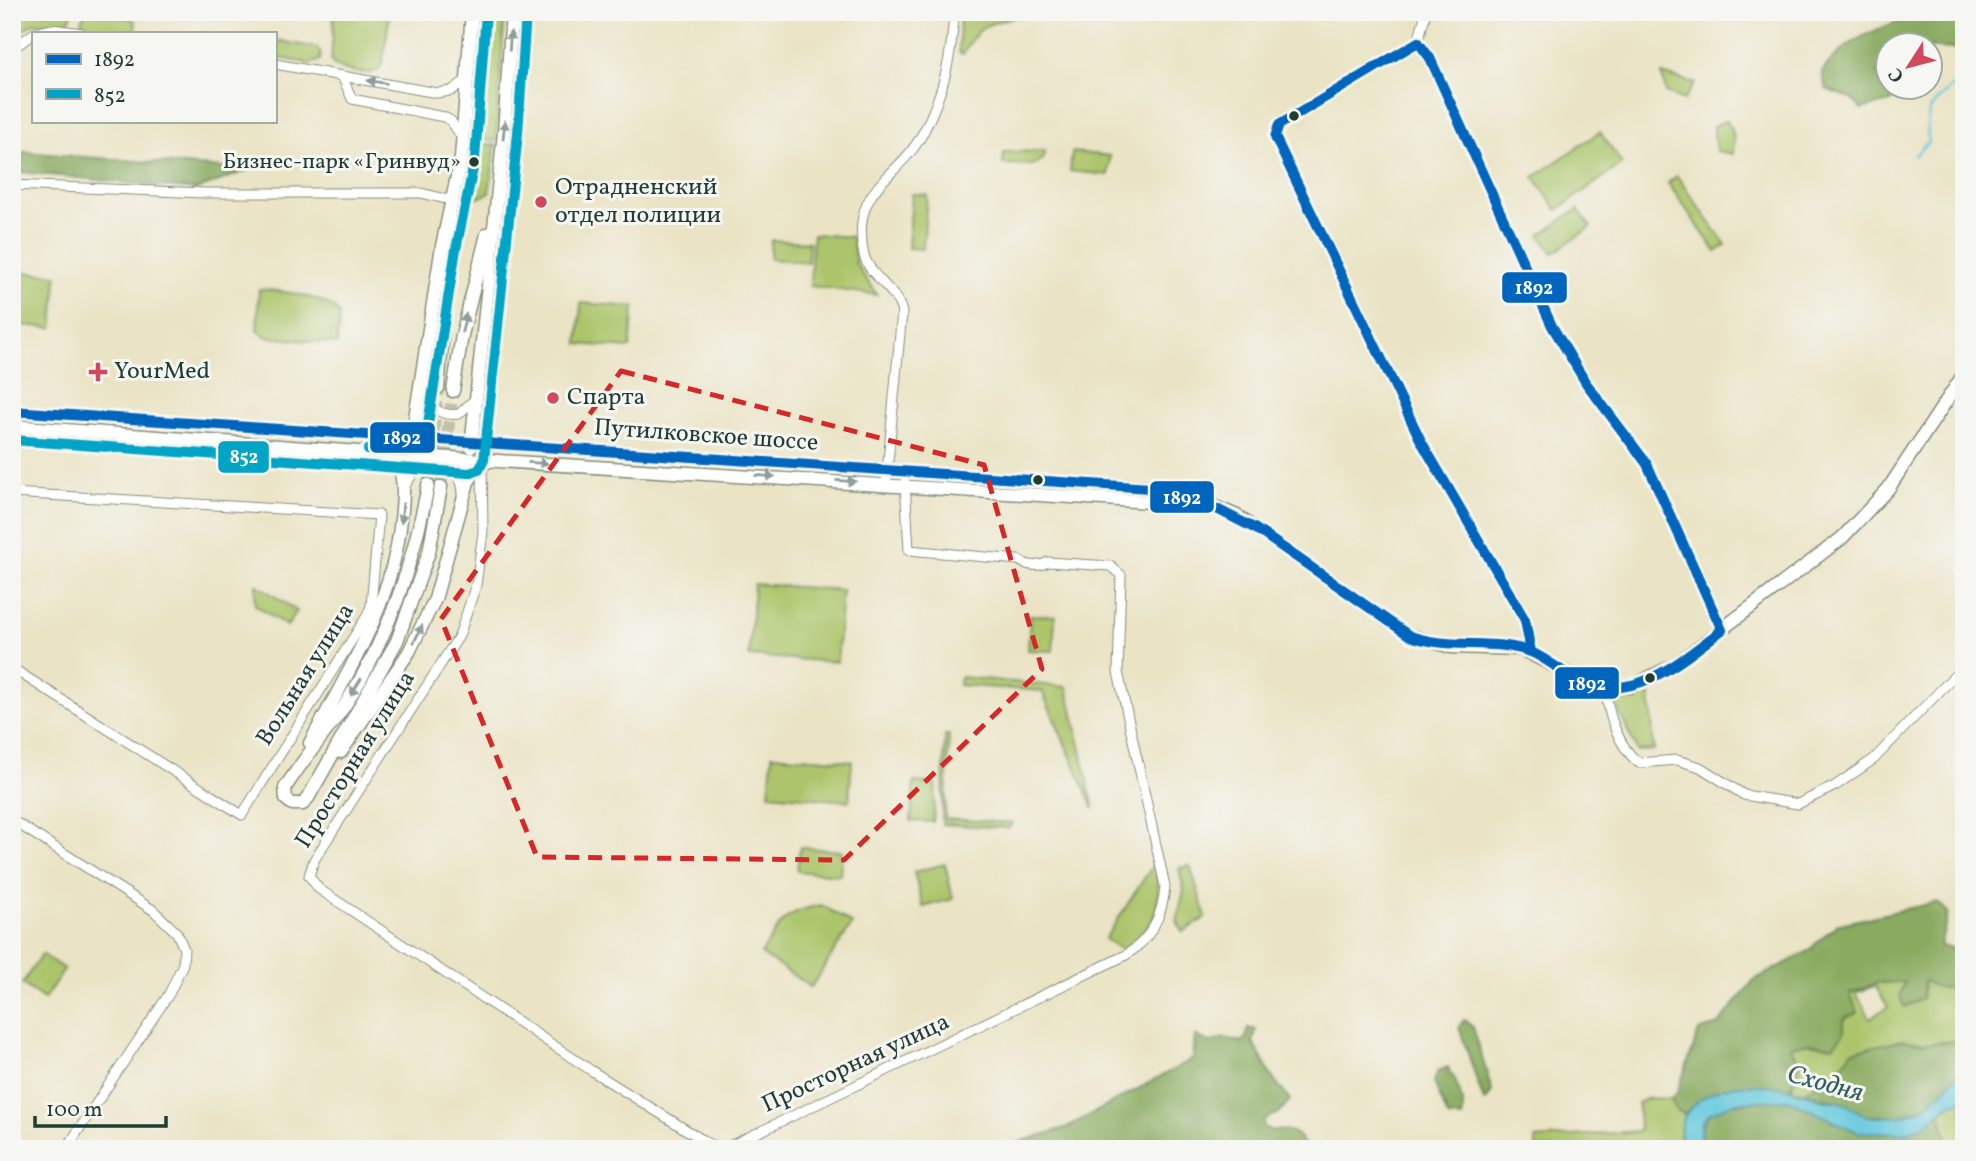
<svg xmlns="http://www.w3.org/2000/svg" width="1976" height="1161" font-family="Vollkorn,serif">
<rect width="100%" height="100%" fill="#f6f6f2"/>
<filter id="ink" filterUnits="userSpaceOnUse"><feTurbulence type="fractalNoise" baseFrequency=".0143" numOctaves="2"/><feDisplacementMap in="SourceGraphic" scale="14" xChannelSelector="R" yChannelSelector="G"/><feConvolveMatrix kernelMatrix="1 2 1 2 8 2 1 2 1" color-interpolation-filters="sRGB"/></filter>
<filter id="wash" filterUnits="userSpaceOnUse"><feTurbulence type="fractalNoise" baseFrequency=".00686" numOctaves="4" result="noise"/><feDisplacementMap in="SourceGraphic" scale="28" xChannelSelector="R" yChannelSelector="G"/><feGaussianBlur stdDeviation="1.57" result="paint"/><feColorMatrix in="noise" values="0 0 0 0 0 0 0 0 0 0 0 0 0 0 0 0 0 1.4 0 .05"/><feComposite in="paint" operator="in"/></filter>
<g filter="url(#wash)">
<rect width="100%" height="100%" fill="#eae3c4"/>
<g fill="#acc56a" stroke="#66814f" stroke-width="2" fill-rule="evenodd">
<path d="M12,12H73L67,24L35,23L12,36Z"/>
<path d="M85,12L130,18L135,21L136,30C125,37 90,32 81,22Z"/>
<path d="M334,12H390L383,60L379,70C367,76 340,71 331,62Z"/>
<path d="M480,12H505L496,141L472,138Z"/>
<path d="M960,12H1028C992,27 984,15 963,54L959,53Z"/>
<path d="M275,40L317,48L321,53L320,60L311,64L275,57Z"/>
<path d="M1662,74L1695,83L1684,100L1666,93Z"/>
<path d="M1727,120L1734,137L1733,154L1716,151L1713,126Z"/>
<path d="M1600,132L1622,164L1557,210L1534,177Z"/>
<path d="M472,143L496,145L489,193L476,199L470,197L467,190Z"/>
<path d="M1045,151L1043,159L1033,165L1003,164L1004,152Z"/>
<path d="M1072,152L1110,156L1108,175L1070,171Z"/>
<path d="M1677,176L1726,245L1716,252L1668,183Z"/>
<path d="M912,194L927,195L923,249L908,248Z"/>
<path d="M1578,209L1591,227L1553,253L1540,235Z"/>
<path d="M813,234L852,237L856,264L877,295L810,286Z"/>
<path d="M771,240L809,242L808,262L770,259Z"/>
<path d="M12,271L57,275L53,328L12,324Z"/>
<path d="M259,289C275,290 335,297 339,316C340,324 337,336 337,344L267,337L257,331Z"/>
<path d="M581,303L634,307L630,348L578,344Z"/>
<path d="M256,584L297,611L287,626L255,605Z"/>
<path d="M754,584L842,590L837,662L749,656Z"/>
<path d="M1030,615L1055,616L1053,651L1028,650Z"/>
<path d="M960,677L1067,687L1094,809L1042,691L959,685Z"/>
<path d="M1650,695L1654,750L1637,751L1615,703L1617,700Z"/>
<path d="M945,735H949L945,819L1013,823L1009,828L942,824Z"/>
<path d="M772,755L852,761L849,801L769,794Z"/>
<path d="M914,782L936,784L933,822L911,821Z"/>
<path d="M800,847L842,851L840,875L797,871Z"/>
<path d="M1155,862C1163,905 1158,924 1122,950L1105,939Z"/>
<path d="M945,864L953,899L923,907L914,872Z"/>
<path d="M1190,866L1206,917L1183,932L1177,921L1184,890L1179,868Z"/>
<path d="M822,905L852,924L811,987L761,954C781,923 783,911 822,905Z"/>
<path d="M42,954L64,969L44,999L22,984Z"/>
<path d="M1924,980L1955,989L1964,983V1031L1955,1041L1925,1044L1902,1040L1830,1074L1806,1092L1791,1089L1800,1063L1790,1047L1808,1043L1833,1046L1850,993L1877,983ZM1875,986L1888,1007L1870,1018L1856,993Z"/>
<path d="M1649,1098L1671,1099L1676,1110L1684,1114L1679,1134L1681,1149H1537L1535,1139L1639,1131L1638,1103Z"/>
<path d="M1961,1100L1964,1147L1946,1149L1948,1144L1940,1114L1948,1105Z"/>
</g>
<g fill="#89aa5e" stroke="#547449" stroke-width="2">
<path d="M1927,12H1964L1960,33L1964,34V59H1961L1957,49L1888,46V69L1877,72L1885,89L1893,94L1891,102L1861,109L1852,99L1826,89L1822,72C1845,37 1889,24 1927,12Z"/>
<path d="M12,151L247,170L196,190L12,171Z"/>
<path d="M1937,902L1948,912L1940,946L1964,950V983C1951,991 1937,989 1924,981L1922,999L1904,1007L1900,995L1904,982L1877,983L1850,993L1858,1013L1844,1018V1033L1833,1046L1808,1043L1790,1047L1800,1063L1791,1089C1755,1084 1710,1086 1684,1114L1676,1110L1671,1099L1677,1093L1699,1031L1718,1025L1754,980L1807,952L1836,925Z"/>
<path d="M1464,1020L1473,1027L1492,1091L1487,1100L1484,1101L1459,1027Z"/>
<path d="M1248,1028L1256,1030L1253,1042L1270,1074L1290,1100L1279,1113L1264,1119L1263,1127C1281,1137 1291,1120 1305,1146L1271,1149H998L1068,1127L1193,1059L1195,1035L1209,1043L1225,1038L1242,1042L1247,1036Z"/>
<path d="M1964,1031V1069L1936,1098L1921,1109L1902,1116H1865L1850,1106L1806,1092C1823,1078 1841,1070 1852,1051L1902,1040L1925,1044L1954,1041Z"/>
<path d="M1448,1067C1456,1080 1466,1103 1462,1118L1448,1117L1434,1082L1438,1071Z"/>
<path d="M1773,1099L1790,1100L1858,1132H1900L1925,1125L1940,1114L1948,1144L1946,1149H1699C1701,1092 1732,1108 1773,1099Z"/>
</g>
<path fill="#5fc6dc" stroke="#3f8288" stroke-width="2" d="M1964,1069V1099L1948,1105L1925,1125L1905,1133L1857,1132L1790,1100L1737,1102L1710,1113L1701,1123L1699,1149H1681C1678,1129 1681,1115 1697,1102C1731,1074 1782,1085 1819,1098C1829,1101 1841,1101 1850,1106C1855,1108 1859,1113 1864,1115C1873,1118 1891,1117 1901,1116C1929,1112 1944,1088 1964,1069Z"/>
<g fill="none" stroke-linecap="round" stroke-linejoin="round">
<path stroke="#5fc6dc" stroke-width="2.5" d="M1914,156L1928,142C1928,134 1926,122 1929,114C1934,95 1957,89 1964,72"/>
</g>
</g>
<g filter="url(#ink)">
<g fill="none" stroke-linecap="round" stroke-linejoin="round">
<g stroke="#c1c2a7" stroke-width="12" stroke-dasharray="12 6" stroke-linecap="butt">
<path d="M428,485L438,388"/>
<path d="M441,487L453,391"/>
</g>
<g stroke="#84907c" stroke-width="11">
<g id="street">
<path d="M35,33L52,29L82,33"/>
<path d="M1418,42L1279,125L1275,137L1421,441L1525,620L1531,642V652"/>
<path d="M1418,42L1430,58L1552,326L1586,383L1647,464L1722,630"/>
<path d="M1418,42L1426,12"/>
<path d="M12,49L33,34"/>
<path d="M275,64L437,93L451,91L468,79"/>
<path d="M342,76L352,99L444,117L451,121L463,139"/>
<path d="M12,185L205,193H421L454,201"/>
<path d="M423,384C427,404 436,417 459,414L475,399"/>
<path d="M482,462L483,532L476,585L459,636L314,860L309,876L319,889L592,1071L709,1144L726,1148L1126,955C1151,939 1163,916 1165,886L1118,672L1121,575L1110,566L1048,562C1038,568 1028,566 1018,560L909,550L905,482"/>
<path d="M886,483L902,312C896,288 870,278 864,255C849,185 900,180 924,131C944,92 952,55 954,12"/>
<path d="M405,486L417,467C439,455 461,467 463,492"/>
<path d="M12,493L379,515L371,606L367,616L242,815L12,668"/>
<path d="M1606,689C1607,713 1619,748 1639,763L1677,760L1700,767L1744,795L1798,804L1835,786L1874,759L1964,666"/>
<path d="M12,820L153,910L177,933L184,949L183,964L169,994L66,1149"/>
</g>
</g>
<g stroke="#84907c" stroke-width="15">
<g id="secondary">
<path d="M438,388L453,224"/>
<path d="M453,391L462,335L487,234"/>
<path d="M12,411L1150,488L1192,497L1237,516L1408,635L1451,647L1521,649L1593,686L1606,689L1630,687L1676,664L1842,538L1888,489L1964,374"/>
<path d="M12,426L371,453L1198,505"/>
<path d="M411,444L442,246L461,158L472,12"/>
<path d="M471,447L504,132L512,12"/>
<path d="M428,485C413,564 389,637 345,705C326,733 303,759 285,788L286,799L292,804H303L308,798L397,641L429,552L441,487"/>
<path d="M310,743C349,670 393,602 401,519C403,500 405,484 399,466L383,454"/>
<path d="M341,752L409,652L435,599L468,482L476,470L490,460"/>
</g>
</g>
<use href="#street" stroke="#fff" stroke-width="9"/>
<use href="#secondary" stroke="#fff" stroke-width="12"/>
<g stroke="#f6f6f2" stroke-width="16">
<g id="bus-1">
<path d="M1418,42L1430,58L1552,326L1586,383L1647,464L1722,630C1682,660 1636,703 1583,682C1564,674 1549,660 1531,652L1525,620L1421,441L1275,137L1279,125Z"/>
<path d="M12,411L1150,488L1207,504L1256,529L1410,636C1450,650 1492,638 1531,652"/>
</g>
</g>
<g stroke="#f6f6f2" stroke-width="16">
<g id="bus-2">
<path d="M12,440L469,473L479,470L484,460L518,133L526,13"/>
<path d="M368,450L413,452L425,442L456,249L475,159L486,13"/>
</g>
</g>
<use href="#bus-1" stroke="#0065bd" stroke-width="10"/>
<use href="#bus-2" stroke="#02a4c6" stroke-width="10"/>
</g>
<defs><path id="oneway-solid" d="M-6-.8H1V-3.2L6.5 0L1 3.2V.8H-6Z" transform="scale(1.75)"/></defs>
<g fill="#8f9e9a">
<use href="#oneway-solid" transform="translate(510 41) rotate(-86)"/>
<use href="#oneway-solid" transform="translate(377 82) rotate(-171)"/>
<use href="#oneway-solid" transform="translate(504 130) rotate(-84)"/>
<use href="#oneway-solid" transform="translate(464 323) rotate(-77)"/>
<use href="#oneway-solid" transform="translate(538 463) rotate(3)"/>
<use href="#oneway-solid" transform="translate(765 476) rotate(3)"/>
<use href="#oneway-solid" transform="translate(846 481) rotate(3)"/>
<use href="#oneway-solid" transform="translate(402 513) rotate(95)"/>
<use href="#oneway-solid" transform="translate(418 634) rotate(-64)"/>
<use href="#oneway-solid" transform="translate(356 687) rotate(122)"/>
</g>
</g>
<path fill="none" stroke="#d62828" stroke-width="5" stroke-dasharray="14 9" stroke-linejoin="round" d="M621,371L984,465L1042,669L844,860L537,857L441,619Z"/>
<g fill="#1f3d34" stroke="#f6f6f2" stroke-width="2.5">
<circle cx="1294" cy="116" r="6"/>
<circle cx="474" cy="162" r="6"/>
<circle cx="1038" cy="480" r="6"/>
<circle cx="1650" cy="678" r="6"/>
</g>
<g fill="#d1495b" stroke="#f6f6f2" stroke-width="2.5">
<circle cx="541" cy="202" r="7"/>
<path d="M94.5 361.5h7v7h7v7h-7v7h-7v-7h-7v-7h7z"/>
<circle cx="553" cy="398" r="7"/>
</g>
<g text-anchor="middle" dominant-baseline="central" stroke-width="6" stroke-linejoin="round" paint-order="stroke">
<g font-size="22" fill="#1f3d34" stroke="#f6f6f2" text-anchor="end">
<text x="461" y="162">Бизнес-парк «Гринвуд»</text>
</g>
<g font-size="24" fill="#1f3d34" stroke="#f6f6f2" text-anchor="start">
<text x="555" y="188">Отрадненский<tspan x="555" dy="28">отдел полиции</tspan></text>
<text x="114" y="372">YourMed</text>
<text x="567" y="398">Спарта</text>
</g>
<g font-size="24" fill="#1f3d34" stroke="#f6f6f2">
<text transform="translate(706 436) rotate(4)">Путилковское шоссе</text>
<text transform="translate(306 675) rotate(-58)">Вольная улица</text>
<text transform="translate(356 760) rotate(-58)">Просторная улица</text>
<text transform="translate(856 1064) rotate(-25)">Просторная улица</text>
</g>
<g font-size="26" font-style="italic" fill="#2f5f5e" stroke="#f6f6f2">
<text transform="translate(1825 1084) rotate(15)">Сходня</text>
</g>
</g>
<g stroke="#f6f6f2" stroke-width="2.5">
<rect x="1501" y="271" width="67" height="33" rx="7" fill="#0065bd"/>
<rect x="369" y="421" width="67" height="33" rx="7" fill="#0065bd"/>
<rect x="217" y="440" width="53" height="34" rx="7" fill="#02a4c6"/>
<rect x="1149" y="480" width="66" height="34" rx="7" fill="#0065bd"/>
<rect x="1554" y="666" width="66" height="34" rx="7" fill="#0065bd"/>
</g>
<g font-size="19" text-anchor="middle" font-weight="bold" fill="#fff">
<text x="1534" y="294">1892</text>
<text x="402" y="444">1892</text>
<text x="244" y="463">852</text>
<text x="1182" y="504">1892</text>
<text x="1587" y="690">1892</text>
</g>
<rect width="1976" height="1161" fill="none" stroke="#f6f6f2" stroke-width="42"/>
<rect x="32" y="32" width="245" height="91" fill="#f6f6f2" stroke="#a0aca6" stroke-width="2"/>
<rect x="46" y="54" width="35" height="10" fill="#0065bd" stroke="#a0aca6" stroke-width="2"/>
<text x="94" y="66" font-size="21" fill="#1f3d34">1892</text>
<rect x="46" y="89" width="35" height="10" fill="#02a4c6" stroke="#a0aca6" stroke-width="2"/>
<text x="94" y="102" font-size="21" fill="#1f3d34">852</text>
<g transform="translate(1909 66) rotate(234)"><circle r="33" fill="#f6f6f2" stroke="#a0aca6" stroke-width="2"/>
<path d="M0-5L12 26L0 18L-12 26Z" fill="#d1495b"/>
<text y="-10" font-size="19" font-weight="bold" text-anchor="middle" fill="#1f3d34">С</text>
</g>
<path d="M35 1116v10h131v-10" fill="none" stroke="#1f3d34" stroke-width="3.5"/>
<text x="46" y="1116" font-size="21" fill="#1f3d34" stroke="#f6f6f2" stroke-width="5" paint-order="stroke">100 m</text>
</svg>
